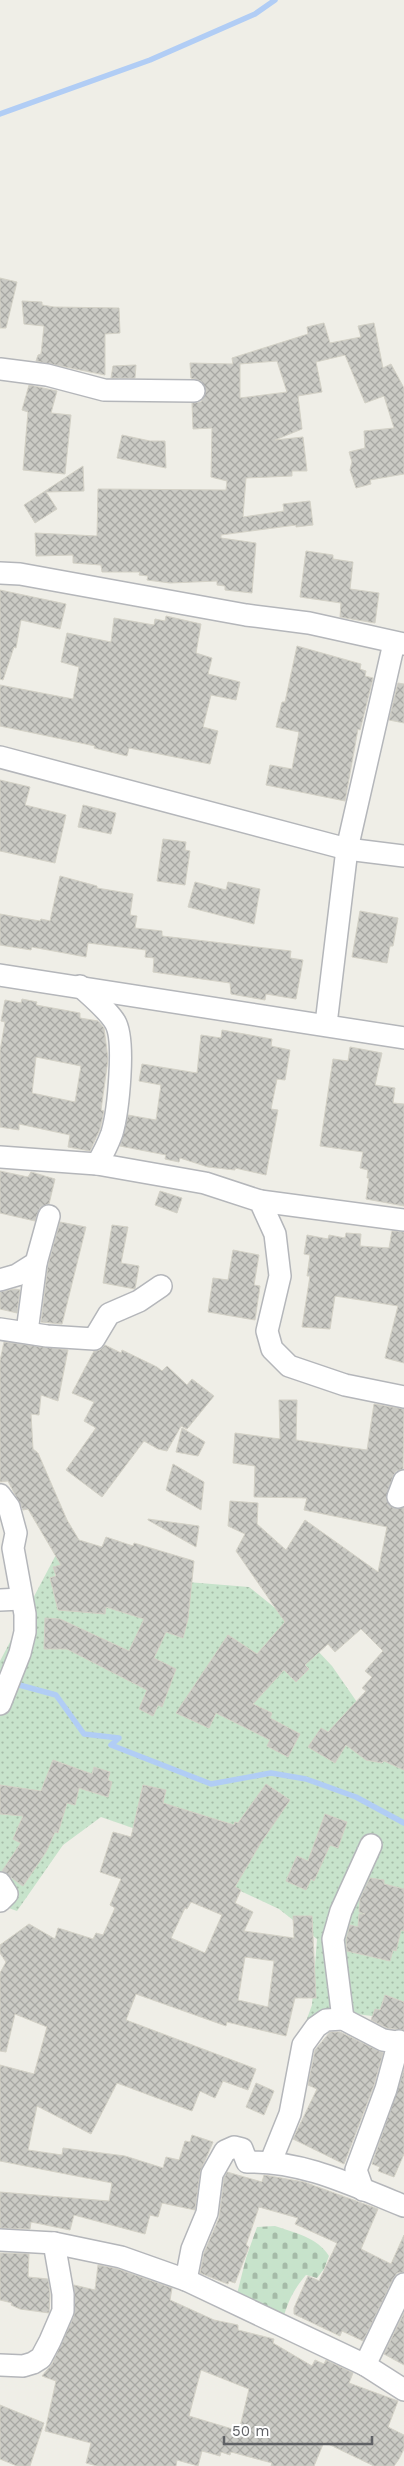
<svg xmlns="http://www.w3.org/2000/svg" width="404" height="2466" font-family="'Work Sans',sans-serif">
<defs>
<pattern id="cemetery-stones" width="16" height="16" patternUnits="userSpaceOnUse" patternTransform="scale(1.25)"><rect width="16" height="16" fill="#c7e3cb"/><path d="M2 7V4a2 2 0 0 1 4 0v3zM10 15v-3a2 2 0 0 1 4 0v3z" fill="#a5bba8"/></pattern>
<pattern id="park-dots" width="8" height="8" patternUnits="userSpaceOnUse" patternTransform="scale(1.25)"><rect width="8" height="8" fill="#c7e3cb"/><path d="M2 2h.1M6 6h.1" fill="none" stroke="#a5bba8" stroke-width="1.8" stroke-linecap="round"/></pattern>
<pattern id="building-cross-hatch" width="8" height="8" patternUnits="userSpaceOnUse" patternTransform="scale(1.25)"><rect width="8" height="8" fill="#cacac4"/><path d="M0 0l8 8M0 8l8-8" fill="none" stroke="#a7a7a3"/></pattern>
</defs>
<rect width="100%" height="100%" fill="#efeee7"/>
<path fill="url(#cemetery-stones)" d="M275,2226C295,2233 317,2237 329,2256L324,2269L317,2278L306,2275C294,2289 288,2301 283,2319L236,2298L246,2258L257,2227Z"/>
<path fill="url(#park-dots)" d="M59,1549L101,1575L249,1587L284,1615L332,1666L359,1705L404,1729V2020L324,2010L297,2046L312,2005L317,1939L279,1909L198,1871L147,1833L101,1817L63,1845L17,1911L0,1905V1661Z"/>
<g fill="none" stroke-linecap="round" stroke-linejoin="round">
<g stroke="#b1cdf5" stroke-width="5.5">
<path d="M0,114L150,60L255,14L275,0"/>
<path d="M12,1683L56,1695L84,1734L119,1738L111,1745L211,1784L271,1773L306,1779L356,1797L404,1823"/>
</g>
</g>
<g fill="url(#building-cross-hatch)" stroke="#d3d1c6" fill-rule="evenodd">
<path d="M0,278L17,282L6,328H0Z"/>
<path d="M22,301L42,302V305L54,307L119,308L120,333L105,334V375L36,361L38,355L41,354L44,326L24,324Z"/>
<path d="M324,323L330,343L361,337L358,326L374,323L383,368L391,364L404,388V474L370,480L371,484L356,488L350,470L352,462L349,452L365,448L364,431L394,428L384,396L365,403L345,355L316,362L322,392L298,396L302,429L275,440L303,437L307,471H292V476L246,478L243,517L284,511L283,504L310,501L313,525L296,527V525L221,535V538L256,543L252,593L225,590V586L217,585V581L170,583L147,580L148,576L139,575L140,572H102L101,565L73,563V555L36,556L35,533L97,536L98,489L226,490L227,481L211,477L212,428L193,429L192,403L201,402L206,391L201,381L191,378L190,363L233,364L232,358L308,334L307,327ZM277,361L287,392L240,398V364Z"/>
<path d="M136,365L135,378H111L113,366Z"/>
<path d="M29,385L57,391L51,413L71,415L65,474L23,470L28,412L22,410Z"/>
<path d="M122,435L150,441H165L166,468L117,458Z"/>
<path d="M83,466L84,491L46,492L57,509L35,523L24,505Z"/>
<path d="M306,551L333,555V559L353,562L350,589L379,593L375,623L340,617L341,603L300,597Z"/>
<path d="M0,590L66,604L60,629L21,620L16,648L14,647L3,680L0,679Z"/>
<path d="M166,616L201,624L196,653L212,658L208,674L240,682L236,700L211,695L203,727L218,731L210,764L129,748L127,756L94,748L95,746L0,726V685L73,699L79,667L61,662L67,633L111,642L114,618L154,625L155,619L165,621Z"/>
<path d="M297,646L361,664L360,669L366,671L365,676L373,678L360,730L358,729L345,801L266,785L270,765L292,769L299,732L276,727L282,702H285Z"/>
<path d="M398,683L404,684V723L389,720Z"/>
<path d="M0,780L30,787L25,805L66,815L55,863L0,851Z"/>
<path d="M83,805L116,813L111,834L78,827Z"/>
<path d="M163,839L186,842L185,850L190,851L185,885L157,881Z"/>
<path d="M60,876L97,886V888L133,894L130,915L137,916L135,928L162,931V936L291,951L290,958L303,960L296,999L266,994L265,1000L231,994L230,983L153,972L154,958L145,957L146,950L88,943L86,957L32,947L31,950L0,945V914L40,921L41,919L50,921Z"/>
<path d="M195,882L226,890L228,882L260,889L254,924L188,907Z"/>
<path d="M360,911L398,918L393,946H390L387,963L352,957Z"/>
<path d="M22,999L37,1002L36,1005L80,1013V1018L98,1021L104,1028L108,1059L101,1110L104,1111L100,1129L90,1151L68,1147L70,1135L19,1124V1130L0,1127V1051L5,1022L1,1021L5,1000L21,1003ZM36,1057L81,1066L75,1102L32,1093Z"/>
<path d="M222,1030L272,1039L271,1046L290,1050L285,1080L277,1079L271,1109L278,1110L266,1175L235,1168V1170L208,1167L180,1158L179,1162L165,1159L166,1155L120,1146L128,1115L156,1120L161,1085L139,1081L142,1064L197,1073L201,1035L221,1038Z"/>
<path d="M350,1047L382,1053L375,1085L395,1088L393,1103L404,1104V1206L366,1199L369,1178H367L368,1170L360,1168L363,1152L320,1146L333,1059L348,1061Z"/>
<path d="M0,1171L28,1177L31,1172L55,1179L49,1204L40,1207L35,1221L0,1213Z"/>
<path d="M160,1191L182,1198L177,1213L155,1205Z"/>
<path d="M60,1222L86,1227L62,1324L41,1322L48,1265Z"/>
<path d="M112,1225L128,1227L121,1263L139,1266L135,1289L103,1283Z"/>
<path d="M392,1231L404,1232V1363L385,1358L398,1306L335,1296L330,1329L302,1327L310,1276H307L310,1255L304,1254L307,1235L328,1239L329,1235L345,1238L346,1233L361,1234L360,1246L389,1248Z"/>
<path d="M233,1250L259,1255L254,1285L260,1286L255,1320L208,1312L213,1278L228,1280Z"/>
<path d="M15,1289L20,1290L17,1313L0,1309V1292Z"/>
<path d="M4,1342L68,1350L58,1401L41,1395L39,1415L31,1414L33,1449L38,1453L67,1520L79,1540L102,1547L106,1537L133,1546L134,1543L194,1561L188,1619L183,1638L166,1632L154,1658L176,1669L162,1707L158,1705L153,1716L139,1709L147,1690L67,1649H44L45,1618L60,1619L129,1651L144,1619L106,1607L105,1614L58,1610L50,1578L56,1576L53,1567L61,1565L28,1509L23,1510L8,1481L0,1482V1361Z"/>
<path d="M105,1345L121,1353L122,1350L157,1367L162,1371L167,1366L187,1385L192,1379L214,1396L187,1429L181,1426L167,1451L158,1449L144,1441L102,1497L66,1470L96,1428L84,1421L94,1402L72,1393L94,1351L100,1350Z"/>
<path d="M279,1400H297L296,1440L367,1450L374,1404L404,1409L403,1469L396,1471L393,1476L386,1499L393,1508H404V1770L384,1761L382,1763L366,1760L346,1745L335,1763L308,1747L321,1728L328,1732L366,1691L362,1688L372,1677L365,1671L383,1651L361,1629L335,1652L328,1644L305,1665L309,1669L296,1682L284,1670L253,1704L272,1713L270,1718L300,1734L288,1757L267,1746L270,1740L216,1713L209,1728L176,1713L228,1635L257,1654L285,1622L236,1551L245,1534L228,1526L230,1501L258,1503L257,1524L286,1550L305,1520L378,1572L387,1527L304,1510L307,1498L254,1497L255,1466L233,1463L235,1433L280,1439Z"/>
<path d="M182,1428L205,1442L198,1456L176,1452Z"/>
<path d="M173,1464L204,1482L201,1510L166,1490Z"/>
<path d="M148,1519L199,1526L196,1547L148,1520Z"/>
<path d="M53,1760L92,1774L94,1767L110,1772L108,1780L112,1782L108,1797L79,1788L75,1805L67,1803L58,1833L55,1832L46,1852L23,1886L2,1871L21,1843L13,1839L23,1816L0,1814V1785L41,1791Z"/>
<path d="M266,1784L290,1800L260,1844L235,1887L241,1890L235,1903L253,1912L244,1931L294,1938L293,1916H312L316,1998H295L286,2036L227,2022L226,2026L136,1994L126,2020L256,2069L248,2090L223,2081L215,2098L200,2091L192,2111L117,2083L91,2134L37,2106L28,2150L62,2155L63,2148L125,2156L163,2168L166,2157L179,2160L185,2141L190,2142L192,2135L213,2142L200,2172L195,2210L162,2203L158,2217L150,2215L145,2234L74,2215L70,2230L31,2222L30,2229L0,2228V2192L109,2201L112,2183L0,2161V2065L34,2074L47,2027L15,2014L6,2052L0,2051V1973L6,1962L0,1953V1945L29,1924L55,1939L58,1928L93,1939L96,1933L103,1935L115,1908L110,1905L121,1879L100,1872L113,1832L131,1837L143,1785L166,1790L163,1803L234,1825L235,1822L238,1823ZM191,1902L222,1915L205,1953L171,1938L185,1908L187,1909ZM245,1957L274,1961L268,2007L238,2000Z"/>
<path d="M325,1814L347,1822L338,1848L330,1845L314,1881L311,1879L306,1890L286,1881L297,1856L308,1861Z"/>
<path d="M370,1878L384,1880V1884L404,1889V1931L401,1930L396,1951L393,1950L390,1961L347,1951L346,1940L350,1925L358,1927L359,1914H365L359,1912L360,1899Z"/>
<path d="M385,1995L404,2002V2030L387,2028L371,2020L375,2009L380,2010Z"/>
<path d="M330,2032H340L383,2053L374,2085L344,2164L293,2139L317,2089L308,2085L315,2050Z"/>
<path d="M404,2070V2154L394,2177L378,2171L380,2167L372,2164Z"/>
<path d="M256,2083L274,2091L264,2115L246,2107Z"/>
<path d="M227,2172L262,2182L264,2175L304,2182L378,2209L361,2249L391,2264L404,2235V2272L397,2273L393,2279L363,2341L342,2331L340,2336L294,2314V2308L308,2276L319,2281L337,2243L295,2224L298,2218L259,2207L246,2245L249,2247L235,2283L229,2281L228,2284L200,2273L204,2253L219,2218L224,2178Z"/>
<path d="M0,2253L29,2254L28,2277L48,2279L50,2295L49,2313L20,2309L11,2305L12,2303L0,2300Z"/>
<path d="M98,2265L118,2269L172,2288L170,2300L214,2320L238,2325V2330L274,2339L273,2343L312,2366L315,2360L324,2364L326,2360L353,2373L349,2383L398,2401L388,2427L404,2435V2449L399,2459L394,2466H374L324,2442L314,2466H271L272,2463L231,2452L230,2455L221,2452L220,2456L202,2451L198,2466L177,2460L176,2466H97L86,2463L91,2443L45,2431L56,2381L42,2376L52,2364L74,2316V2285L95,2290ZM201,2370L249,2389L239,2431L189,2416Z"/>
<path d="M404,2313V2365L384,2354Z"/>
<path d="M0,2405L44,2423L30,2466H17L0,2459Z"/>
</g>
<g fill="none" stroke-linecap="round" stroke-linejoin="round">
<g stroke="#b4b6ba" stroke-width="24">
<g id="minor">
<path d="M0,369L47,375L104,390L194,391"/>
<path d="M0,573L20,574L246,615L309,623L404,644"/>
<path d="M0,757L347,849L404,856"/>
<path d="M0,975L404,1038"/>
<path d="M326,1024L347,849L394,643"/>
<path d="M0,1157L97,1164C103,1154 108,1144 112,1133C118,1112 126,1040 115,1022C107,1009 92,997 80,986"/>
<path d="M97,1164L205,1183L260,1201L275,1234L280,1276L267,1331L272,1349L289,1366L345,1385L404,1397"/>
<path d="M260,1201L404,1220"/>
<path d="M0,1280L17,1275L36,1263L49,1216"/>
<path d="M0,1329L47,1336L94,1339L109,1314L139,1301L161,1286"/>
<path d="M27,1332L36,1263"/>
<path d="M0,1495L9,1507L16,1533L13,1548L25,1614V1632L20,1653L0,1704"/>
<path d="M398,1497L404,1481"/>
<path d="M0,1600L21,1599"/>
<path d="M0,1883L7,1894L0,1901"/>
<path d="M343,2019L333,1939L341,1911L371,1845"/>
<path d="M271,2161L290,2114L303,2045L316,2027L326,2020L343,2019L383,2040L404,2043"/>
<path d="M363,2190L356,2170L386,2089L399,2041"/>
<path d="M0,2240L54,2243L121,2257L186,2280L365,2365L404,2390"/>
<path d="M186,2280L192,2249L207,2213L212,2174L225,2151L234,2147L242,2149L247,2162C302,2160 354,2186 404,2206"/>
<path d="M0,2365L23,2366L33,2363L41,2358L50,2341L63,2311V2294L54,2243"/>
<path d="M365,2365L404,2284"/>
</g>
</g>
<use href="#minor" stroke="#fff" stroke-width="21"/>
</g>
<path d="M224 2436v8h148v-8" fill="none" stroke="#5f6165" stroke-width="2.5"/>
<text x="232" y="2436" font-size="15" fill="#5f6165" stroke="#ffffff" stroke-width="4" paint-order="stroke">50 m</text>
</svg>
